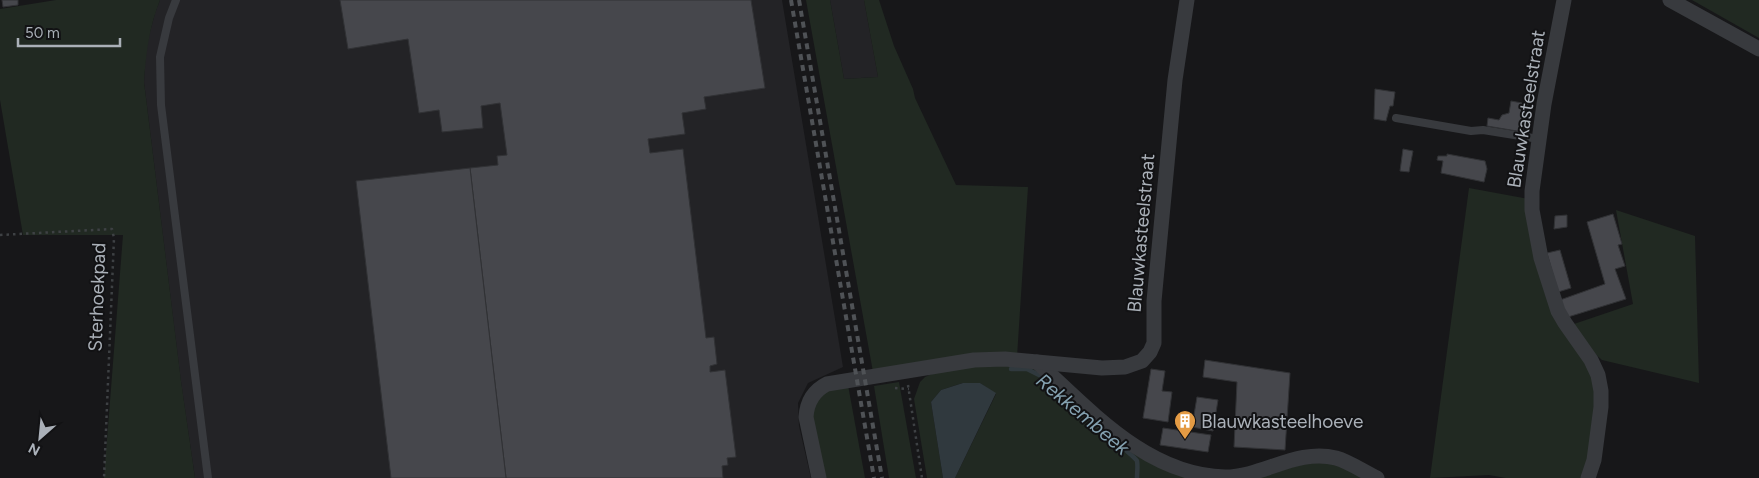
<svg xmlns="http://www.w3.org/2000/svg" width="1759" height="478" font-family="Figtree,sans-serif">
<rect width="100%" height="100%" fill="#171719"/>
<g fill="#232326">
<path d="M160,0H782L843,367L808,383L798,403L799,426L811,478H195L181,382L144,82L146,47L155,13Z"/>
<path d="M830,0H864L878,77L844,79Z"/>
</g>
<g fill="#212922">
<path d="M56,0H160C149,27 146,54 144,82L181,381L195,478H104L123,235H23L0,100V9Z"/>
<path d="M806,0H830L844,79L878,77L864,0H879L894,46L913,89L915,98L956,185L1028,187L1017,357L873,372Z"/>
<path d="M1692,0H1759V38Z"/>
<path d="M1469,188L1529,199L1532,234L1586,359L1597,388L1585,478H1506L1489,475L1430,478Z"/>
<path d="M1616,210L1695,236L1699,383L1602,360L1591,350L1571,325L1633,304Z"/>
<path d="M1033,365L1125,446L1201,478H955L996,394L980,383H963L941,390L931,402L943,478H927L914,399L920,382L925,377L940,370L954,367Z"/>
<path d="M899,382L916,478H889L874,386Z"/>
<path d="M848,385L865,478H822L810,408L822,392Z"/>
<path d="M1322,459L1368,478H1254Z"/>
</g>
<path fill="#30393e" d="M963,383H980L996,393L955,478H943L931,402L941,390Z"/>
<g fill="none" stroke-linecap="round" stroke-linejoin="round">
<g stroke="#30393e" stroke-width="4.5">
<path d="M1011,369H1027L1045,378"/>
<path d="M1108,435C1113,440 1135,457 1137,461C1138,466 1137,473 1137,478"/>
</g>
</g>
<g fill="#46474c" stroke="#313235">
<path d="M2,0H18V5L3,7Z"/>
<path d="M340,0H751L765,88L704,97L706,109L682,113L685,134L648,139L650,153L683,149L706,338L714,337L717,364L710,366V372L725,370L736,457L727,458L728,465L722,466L723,478H506L470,168L498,165L497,156L507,155L500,103L481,106L483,128L442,132L439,110L419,113L408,39L348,49Z"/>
<path d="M1375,89L1395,92L1393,106H1390L1386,121L1374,119Z"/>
<path d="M1511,101L1528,104L1523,132L1487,126L1488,118L1499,120L1502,115L1509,113Z"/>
<path d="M1403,149L1413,151L1409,172L1400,171Z"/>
<path d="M1447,154L1485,161L1487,169L1484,182L1441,173L1443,161L1437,160L1438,156H1447Z"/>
<path d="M470,168L506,478H391L356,181Z"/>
<path d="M1613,214L1622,244L1618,245L1625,266L1615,269L1626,299L1568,317L1560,300L1605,284L1587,222Z"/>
<path d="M1567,215V227L1554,229L1555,216Z"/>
<path d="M1560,250L1571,288L1558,292L1547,253Z"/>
<path d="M1205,360L1290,373L1285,450L1234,447L1237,382L1203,377Z"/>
<path d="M1151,369L1165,371L1162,391L1172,392L1168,422L1143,418Z"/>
<path d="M1197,397L1218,400L1213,431L1192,427Z"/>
<path d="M1163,428L1211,435L1208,452L1160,445Z"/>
</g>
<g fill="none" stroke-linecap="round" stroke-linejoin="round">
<g stroke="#3e4144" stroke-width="2.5" stroke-dasharray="2.5 4" stroke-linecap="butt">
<path d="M0,235L112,229L114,238L104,478"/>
<path d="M908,385L922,478"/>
<path d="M895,388L909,389"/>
</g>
<g stroke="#383a3e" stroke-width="8">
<path d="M176,0L169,18L160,57L161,105L208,478"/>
<path d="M1396,118L1471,131L1483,130L1539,139"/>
</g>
<g stroke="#383a3e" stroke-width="15">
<path d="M1564,0L1544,104L1532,191V210L1541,258L1558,311L1565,323L1591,360L1598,375L1601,391V407L1594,460L1588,478"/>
<path d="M1670,0L1759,49"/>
<path d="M1037,362C1091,411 1147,475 1225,477C1263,477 1297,448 1336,458C1350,462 1364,472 1377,478"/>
<path d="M819,478L806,417C807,402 813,391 827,384L974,360L1005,359L1102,368L1125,367L1142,361L1150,352L1154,343V301L1175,80L1187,0"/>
</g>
<g stroke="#4f5256" stroke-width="4" stroke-dasharray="6 5" stroke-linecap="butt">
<path d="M791,0L874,478"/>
<path d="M799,0L882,478"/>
</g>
</g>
<defs>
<g id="building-pin" transform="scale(1.125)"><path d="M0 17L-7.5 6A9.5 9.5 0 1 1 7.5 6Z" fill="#e49b44" stroke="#121214"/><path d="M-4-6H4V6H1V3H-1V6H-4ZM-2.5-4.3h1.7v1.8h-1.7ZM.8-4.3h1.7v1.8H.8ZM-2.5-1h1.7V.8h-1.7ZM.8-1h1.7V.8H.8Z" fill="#fff"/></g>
</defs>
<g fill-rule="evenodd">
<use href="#building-pin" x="1185" y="421"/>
</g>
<g text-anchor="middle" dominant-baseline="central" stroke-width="4" stroke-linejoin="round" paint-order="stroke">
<g font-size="19" fill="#aab0b8" stroke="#121214">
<text transform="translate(1526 109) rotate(-81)">Blauwkasteelstraat</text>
<text transform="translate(1141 233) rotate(-85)">Blauwkasteelstraat</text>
<text transform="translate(97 297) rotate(-88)">Sterhoekpad</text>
</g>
<g font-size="19" fill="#aab0b8" stroke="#121214" text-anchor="start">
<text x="1201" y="421">Blauwkasteelhoeve</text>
</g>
<g font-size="20" font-style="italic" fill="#84a1b0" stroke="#121214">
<text transform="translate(1083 414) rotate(40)">Rekkembeek</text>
</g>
</g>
<g transform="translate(40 438) rotate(207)" stroke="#121214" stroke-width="4" paint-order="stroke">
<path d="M0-4L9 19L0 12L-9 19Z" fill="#aab0b8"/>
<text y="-8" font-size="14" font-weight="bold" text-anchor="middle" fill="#aab0b8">N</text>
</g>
<path d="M18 38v8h102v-8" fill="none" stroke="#aab0b8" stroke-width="2.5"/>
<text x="25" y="38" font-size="15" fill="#aab0b8" stroke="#121214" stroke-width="4" paint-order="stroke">50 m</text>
</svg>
